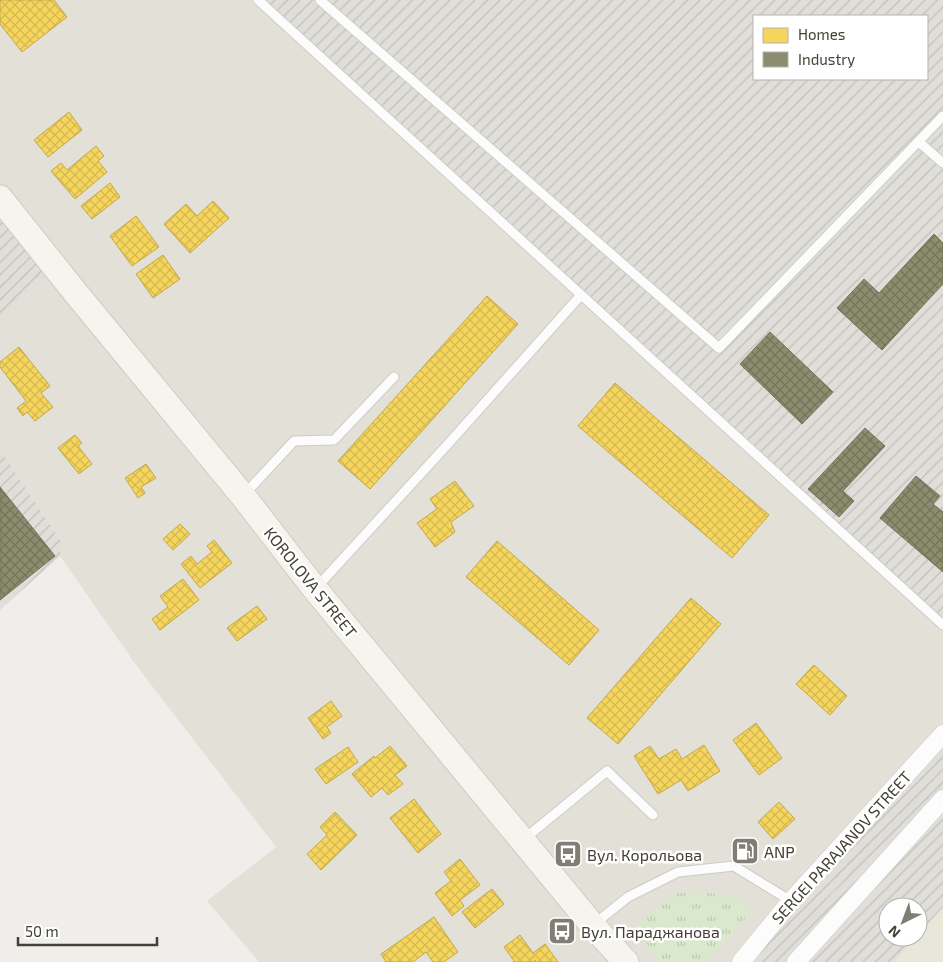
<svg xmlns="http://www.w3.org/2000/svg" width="943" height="962" font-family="'Exo 2',sans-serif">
<defs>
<pattern id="industrial-furrows" width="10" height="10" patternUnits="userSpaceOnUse" patternTransform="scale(1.25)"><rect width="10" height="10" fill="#e0ded9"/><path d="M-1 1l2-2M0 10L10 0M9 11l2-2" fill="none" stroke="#c1c0bb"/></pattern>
<pattern id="grass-tufts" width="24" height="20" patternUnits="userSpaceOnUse" patternTransform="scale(1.25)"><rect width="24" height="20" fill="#dae8cc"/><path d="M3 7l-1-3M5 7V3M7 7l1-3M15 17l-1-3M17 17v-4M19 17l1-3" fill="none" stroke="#bcc8b0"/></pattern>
<pattern id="homes-cross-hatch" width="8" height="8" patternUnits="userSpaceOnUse" patternTransform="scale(1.25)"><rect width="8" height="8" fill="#f6d55c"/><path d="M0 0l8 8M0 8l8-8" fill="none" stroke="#d4b851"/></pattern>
<pattern id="industry-cross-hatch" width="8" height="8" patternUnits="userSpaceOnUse" patternTransform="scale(1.25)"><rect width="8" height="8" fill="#8c8c6e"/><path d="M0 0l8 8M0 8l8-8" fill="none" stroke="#74745b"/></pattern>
</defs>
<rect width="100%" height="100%" fill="#efeeea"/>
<path fill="#e3e0d7" d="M0,0H258L943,625V736L745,962H259L207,901L276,847L136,665L60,556L61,541L0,450Z"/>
<g fill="url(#industrial-furrows)" fill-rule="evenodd">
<path d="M258,0H943V625ZM754,16H927V79H754Z"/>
<path d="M0,198L56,267L0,318Z"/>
<path d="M0,450L61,541L60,556L0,610Z"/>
<path d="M943,736V962H745ZM888,907H918V937H888Z"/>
</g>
<path fill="#e9e6da" d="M943,907V962H894L916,937H918V935Z"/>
<path fill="url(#grass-tufts)" d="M676,893H710L744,900L751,912L705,962H661L645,941L638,926L648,915Z"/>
<g fill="url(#homes-cross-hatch)" stroke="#c1a851">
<path d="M0,0H54L67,17L22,52L0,24Z"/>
<path d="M69,112L82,130L48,157L34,140Z"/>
<path d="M96,146L104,156L98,161L107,172L75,199L51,171L61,163L67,170Z"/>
<path d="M110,183L120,197L92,219L81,206Z"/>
<path d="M213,201L229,218L190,253L164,224L186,204L197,216Z"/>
<path d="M136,216L159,247L132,266L110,236Z"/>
<path d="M163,255L180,279L153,298L136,274Z"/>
<path d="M487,296L518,324L370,489L338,461Z"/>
<path d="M19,347L50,386L41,393L53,407L35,421L27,412L23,416L17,408L26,401L0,367V362Z"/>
<path d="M615,383L769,515L732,558L578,426Z"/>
<path d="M75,435L82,443L78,446L92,464L79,474L58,448Z"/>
<path d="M146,464L156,478L141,487L145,493L138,498L125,478Z"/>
<path d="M455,481L474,506L451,522L455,532L435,547L417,523L437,509L430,499Z"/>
<path d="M180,524L190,534L173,550L163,539Z"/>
<path d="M214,540L232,563L200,588L181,564L191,556L197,564L212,552L207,546Z"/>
<path d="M497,541L599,630L569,665L466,577Z"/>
<path d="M183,579L199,600L160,630L152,619L168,607L160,596Z"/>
<path d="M691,598L721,624L618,744L587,718Z"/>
<path d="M257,606L267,619L237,641L227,628Z"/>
<path d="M814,665L847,696L830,715L796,684Z"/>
<path d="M331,701L342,716L327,727L331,733L323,739L308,718Z"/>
<path d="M756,723L782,758L759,775L733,740Z"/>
<path d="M704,745L720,771L688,791L681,780L658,794L634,756L650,746L659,759L676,749L682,759Z"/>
<path d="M390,746L407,766L395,775L403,784L388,795L382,788L371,797L352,774L374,756L375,758Z"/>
<path d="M348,747L358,762L326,784L315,769Z"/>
<path d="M414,799L441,834L418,853L390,818Z"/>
<path d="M779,802L795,819L773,839L758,822Z"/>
<path d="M335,812L357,835L321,870L307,854L327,835L320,827Z"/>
<path d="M460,859L480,885L460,900L464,906L452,916L435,893L451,881L444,872Z"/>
<path d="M492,889L504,904L475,928L462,912Z"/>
<path d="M434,917L458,952L444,962H433L426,952L413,962H386L381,954Z"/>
<path d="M520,935L533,953L545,944L558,962H536L535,960L533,962H513L514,961L504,947Z"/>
</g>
<g fill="url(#industry-cross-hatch)" stroke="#76755d">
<path d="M934,234L943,243V284L882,350L837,308L864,279L879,293Z"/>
<path d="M770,332L833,392L802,424L740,364Z"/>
<path d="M865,428L885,446L843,491L854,501L839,517L808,489Z"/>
<path d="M916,476L940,496L933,504L943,512V572L880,518Z"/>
<path d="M0,487L55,556L0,600Z"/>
</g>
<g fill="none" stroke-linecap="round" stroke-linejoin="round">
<g stroke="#cdccc7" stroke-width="11">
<g id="service">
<path d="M258,0L943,625"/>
<path d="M320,0L719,348L943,116"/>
<path d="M919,142L943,163"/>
<path d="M243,496L294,441L334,440L394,377"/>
<path d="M317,587L448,444L581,295"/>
<path d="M523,840L607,771L653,815"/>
<path d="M593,925L628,897L678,872L734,866L791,901"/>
</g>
</g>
<g stroke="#cdccc7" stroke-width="19">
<g id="minor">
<path d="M741,962L791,901L943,734"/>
<path d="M796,962L943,799"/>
</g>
</g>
<g stroke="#cecbc1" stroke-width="27">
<path id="secondary" d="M0,198L75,292L243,496L315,589L593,926L626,962"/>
</g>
<use href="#service" stroke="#fdfcfc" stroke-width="9"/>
<use href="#minor" stroke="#fdfcfc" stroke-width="18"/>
<use href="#secondary" stroke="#f5f4ef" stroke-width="25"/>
<g stroke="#d9d9d8" stroke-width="1">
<path d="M770,962L943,770"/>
<path d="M783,962L943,785"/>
</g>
</g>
<defs>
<g id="fuel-square" transform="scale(1.4375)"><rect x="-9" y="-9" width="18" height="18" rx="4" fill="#807d75" stroke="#fff"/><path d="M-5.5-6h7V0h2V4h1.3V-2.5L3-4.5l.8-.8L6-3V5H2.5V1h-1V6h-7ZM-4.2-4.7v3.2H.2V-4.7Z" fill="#fff"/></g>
<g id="bus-square" transform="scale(1.4375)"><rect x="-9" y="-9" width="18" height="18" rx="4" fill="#807d75" stroke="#fff"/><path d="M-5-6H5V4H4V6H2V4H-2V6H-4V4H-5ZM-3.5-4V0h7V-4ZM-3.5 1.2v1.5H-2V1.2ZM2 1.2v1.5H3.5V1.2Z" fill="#fff"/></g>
</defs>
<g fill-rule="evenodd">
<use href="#fuel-square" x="745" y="851"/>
<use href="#bus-square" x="568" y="854"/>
<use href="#bus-square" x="562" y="931"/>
</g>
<g text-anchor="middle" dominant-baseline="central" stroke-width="5" stroke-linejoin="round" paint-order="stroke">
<g font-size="16" fill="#444036" stroke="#fff">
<text transform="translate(311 582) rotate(51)">KOROLOVA STREET</text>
<text transform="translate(841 847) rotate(-48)">SERGEI PARAJANOV STREET</text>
</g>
<g font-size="16" fill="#444036" stroke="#fff" text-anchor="start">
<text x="764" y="851">ANP</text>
<text x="587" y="854">Вул. Корольова</text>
<text x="581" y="931">Вул. Параджанова</text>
</g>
</g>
<rect x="753" y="15" width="175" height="65" fill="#ffffff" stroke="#b4b3af"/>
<rect x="763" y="28" width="25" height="15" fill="#f6d55c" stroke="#b4b3af"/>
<text x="798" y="40" font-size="15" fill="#444036">Homes</text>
<rect x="763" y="52" width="25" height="15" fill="#8c8c6e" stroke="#b4b3af"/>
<text x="798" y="65" font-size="15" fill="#444036">Industry</text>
<g transform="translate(903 922) rotate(222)"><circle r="24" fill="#ffffff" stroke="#b4b3af"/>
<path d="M0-4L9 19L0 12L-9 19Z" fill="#807d75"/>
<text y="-8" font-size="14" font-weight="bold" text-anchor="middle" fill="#444036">N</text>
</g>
<path d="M18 937v8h139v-8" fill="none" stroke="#444036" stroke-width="2.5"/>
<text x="25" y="937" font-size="15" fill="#444036" stroke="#ffffff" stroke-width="4" paint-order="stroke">50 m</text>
</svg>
